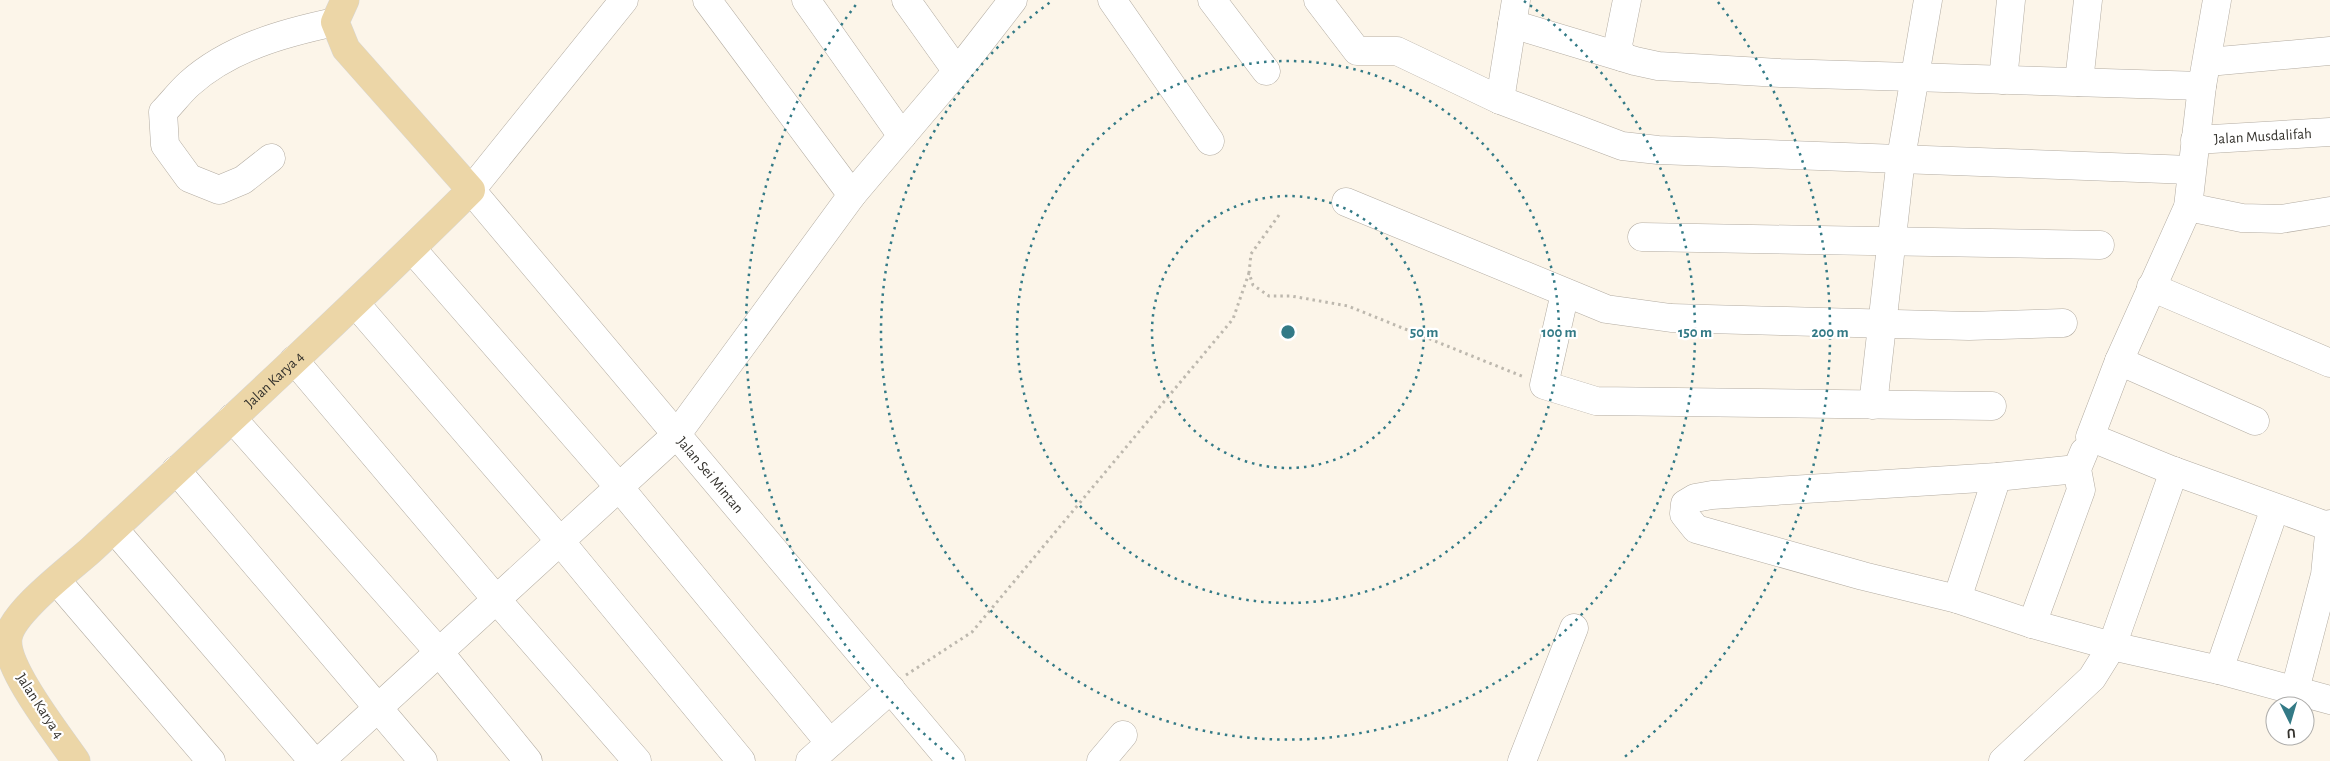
<svg xmlns="http://www.w3.org/2000/svg" width="2330" height="761" font-family="'Alegreya Sans',sans-serif">
<rect width="100%" height="100%" fill="#fcf5e9"/>
<g fill="none" stroke-linecap="round" stroke-linejoin="round">
<g stroke="#b3aca2" stroke-width="29">
<g id="minor">
<path id="s1" d="M624,0L471,190L951,761"/>
<path d="M707,0L852,195"/>
<path d="M806,0L902,136"/>
<path d="M906,0L956,70"/>
<path d="M1112,0L1210,141"/>
<path d="M1212,0L1266,71"/>
<path d="M1318,0L1357,51H1397L1500,100L1622,146L1658,150L2191,170"/>
<path d="M2217,0L2202,86L2188,207L2119,361L2090,437L2171,470L2330,527"/>
<path d="M1512,24L1635,61L1658,66L1780,73L2202,86"/>
<path d="M1622,57L1618,45L1627,0"/>
<path d="M2208,62L2330,51"/>
<path d="M2003,80L2011,0"/>
<path d="M2079,82L2088,0"/>
<path d="M1500,100L1516,0"/>
<path id="s2" d="M2195,140L2330,132"/>
<path d="M271,158L243,180L219,190L189,178L165,145L163,112C172,103 180,92 189,84C229,48 283,33 335,22"/>
<path d="M1346,202L1606,309L1671,318L1969,326L2063,323"/>
<path d="M2188,207L2242,218L2281,219L2330,211"/>
<path d="M1642,237L2100,245"/>
<path d="M412,249L619,487L830,743"/>
<path d="M2151,287L2330,363"/>
<path d="M1565,293L1544,385L1596,401L1992,406"/>
<path d="M355,303L560,541L741,761"/>
<path d="M294,360L496,599L637,761"/>
<path d="M2119,361L2255,421"/>
<path d="M1873,405L1901,158L1928,0"/>
<path d="M232,418L439,652L528,761"/>
<path d="M2077,469L1997,477L1712,495L1695,498L1685,504L1684,514L1696,529L1863,576L1957,599L2032,624L2112,646L2219,670L2330,700"/>
<path d="M176,470L423,761"/>
<path d="M114,529L313,761"/>
<path d="M57,581L211,761"/>
<path d="M1957,599L1997,477"/>
<path d="M2032,624L2081,490L2077,469L2084,452"/>
<path d="M2219,670L2275,508"/>
<path d="M2295,690L2325,575L2330,524"/>
<path d="M320,761L677,434L852,195L968,58L1013,0"/>
<path d="M810,761L891,689"/>
<path d="M1101,761L1123,735"/>
<path d="M1522,761L1574,628"/>
<path d="M2003,761L2092,678L2112,646L2174,471"/>
</g>
</g>
<g stroke="#d6d6d5" stroke-width="29">
<g id="major">
<path id="s3" d="M76,761C59,736 4,667 8,638C12,612 70,569 91,550C219,431 347,313 471,190L346,49L335,22L345,0"/>
</g>
</g>
<g stroke="#bdb8ae" stroke-width="3" stroke-dasharray="2.5 4" stroke-linecap="butt">
<path d="M1279,215L1251,254L1249,273L1253,285L1269,296H1291L1348,306L1524,377"/>
<path d="M906,675L972,632L1233,319L1249,273"/>
</g>
<use href="#minor" stroke="#fff" stroke-width="28"/>
<use href="#major" stroke="#ecd6a7" stroke-width="28"/>
</g>
<g fill="none" stroke="#337a86" stroke-width="2.5" stroke-dasharray="2.5 5">
<circle cx="1288" cy="332" r="136"/>
<circle cx="1288" cy="332" r="271"/>
<path d="M1524 1A407 407 0 1 1 1052 1"/>
<path d="M954 759A542 542 0 0 1 858 2M1718 2A542 542 0 0 1 1622 759"/>
</g>
<g text-anchor="middle" dominant-baseline="central" stroke-width="4.5" stroke-linejoin="round" paint-order="stroke">
<g font-size="15" fill="#34322d" stroke="#fff">
<text stroke="none"><textPath href="#s2" startOffset="68">Jalan Musdalifah</textPath></text>
<text stroke="none"><textPath href="#s3" startOffset="515">Jalan Karya 4</textPath></text>
<text stroke="none"><textPath href="#s1" startOffset="616">Jalan Sei Mintan</textPath></text>
<text transform="translate(40 706) rotate(57)">Jalan Karya 4</text>
</g>
</g>
<circle cx="1288" cy="332" r="8" fill="#337a86" stroke="#fff" stroke-width="2.5"/>
<g font-size="15" text-anchor="middle" font-weight="bold" fill="#337a86" stroke="#fff" stroke-width="4.5" stroke-linejoin="round" paint-order="stroke">
<text x="1424" y="337">50 m</text>
<text x="1559" y="337">100 m</text>
<text x="1695" y="337">150 m</text>
<text x="1830" y="337">200 m</text>
</g>
<g transform="translate(2290 721) rotate(175)"><circle r="24" fill="#ffffff" stroke="#aeadab"/>
<path d="M0-4L9 19L0 12L-9 19Z" fill="#337a86"/>
<text y="-8" font-size="14" font-weight="bold" text-anchor="middle" fill="#34322d">U</text>
</g>
</svg>
